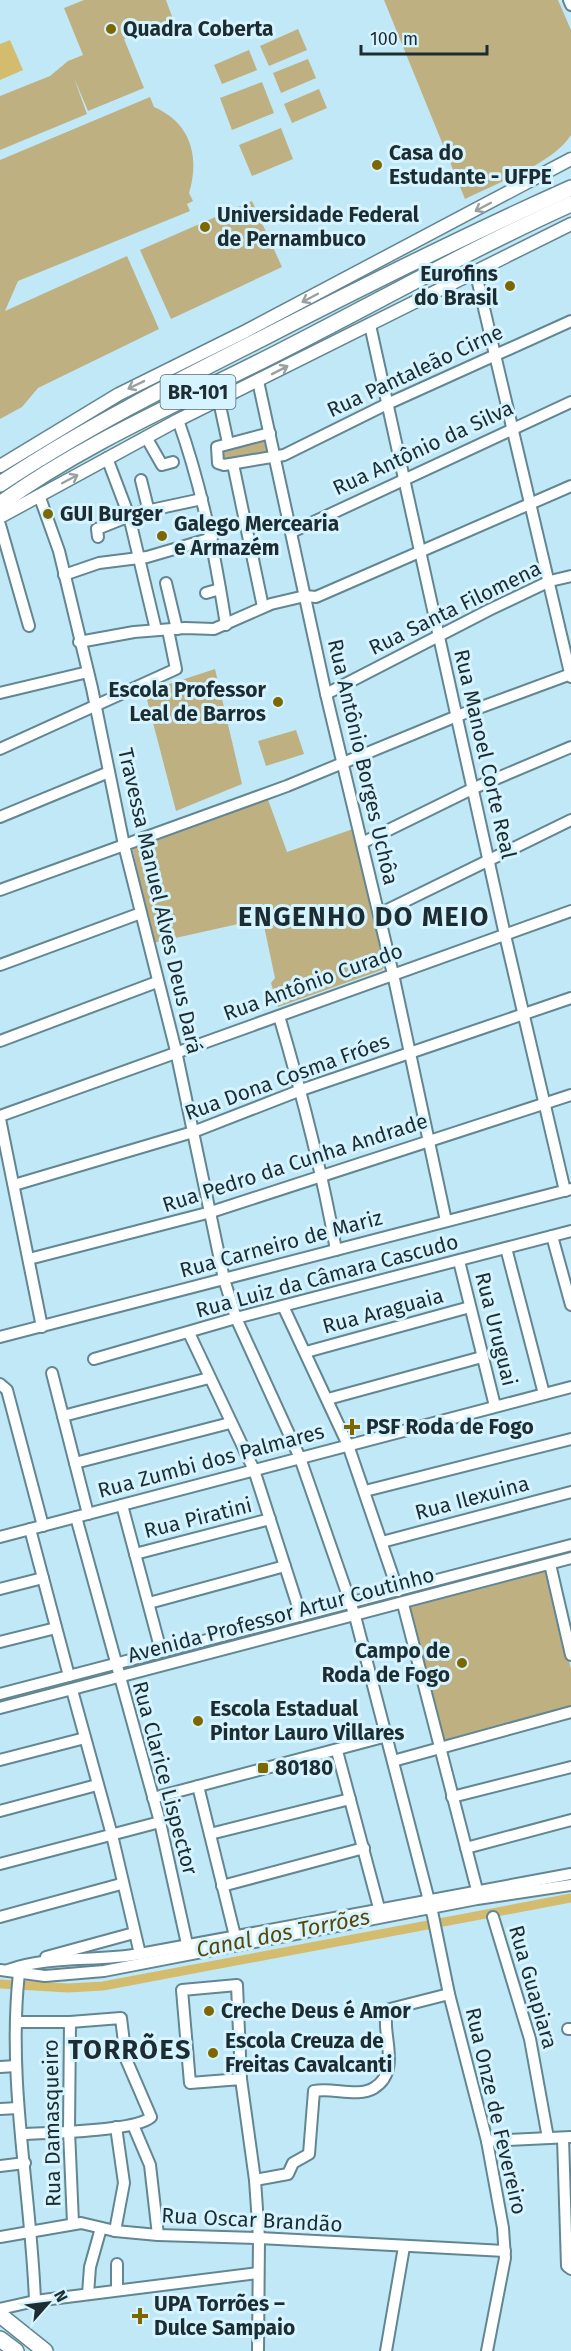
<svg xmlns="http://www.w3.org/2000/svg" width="571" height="2351" font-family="'Fira Sans',sans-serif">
<rect width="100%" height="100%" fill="#c1e8f6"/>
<g fill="#bfb082">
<path d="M84,0H166L173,19L124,39L144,88L88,111L74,78L87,114L0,150V96L50,76L68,61L83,55L64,8Z"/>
<path d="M384,0H558L571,30V135C553,164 496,183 465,199Z"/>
<path d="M298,29L307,50L269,66L260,46Z"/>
<path d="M249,50L257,70L222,84L214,65Z"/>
<path d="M308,59L316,78L281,93L273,73Z"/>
<path d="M262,82L274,113L232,130L220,98Z"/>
<path d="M319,89L327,108L292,123L284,104Z"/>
<path d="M150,97L154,107C191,123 200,157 189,193L193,201L187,204L190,211L18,281L5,311L127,256L159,329L38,388L22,407L0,419V160Z"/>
<path d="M281,128L293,159L252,176L239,145Z"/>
<path d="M252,201L282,267L171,319L140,250Z"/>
<path d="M266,438L268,452L222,463L219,448Z"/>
<path d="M215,669L242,784L176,811L145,692Z"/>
<path d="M296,730L304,754L266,766L258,741Z"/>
<path d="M266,794L287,852L353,829L385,966L382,970L278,1007L271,983L275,978L264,926L247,922L153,943L132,846Z"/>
<path d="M546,1571L571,1669V1711L442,1744L407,1607Z"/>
</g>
<path fill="#d4bc6f" d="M10,40L23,70L0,80V44Z"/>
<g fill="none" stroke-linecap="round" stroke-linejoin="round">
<g stroke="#d4bc6f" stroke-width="2">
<path d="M359,1607L571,1551"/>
<path d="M123,1669L346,1611"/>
<path d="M0,1701L110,1672"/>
</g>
<path stroke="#d4bc6f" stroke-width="9" d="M0,1984L68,1988L103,1986L571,1898"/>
<g stroke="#628692" stroke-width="14">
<g id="minor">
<path d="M569,0L571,5"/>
<path d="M475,270L571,677"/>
<path d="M370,325L505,935L565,1191"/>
<path d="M258,381L326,694L393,974L446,1221"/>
<path d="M219,401L228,443"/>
<path d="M178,420C202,487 215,555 226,625"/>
<path d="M270,433L217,447L218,463L224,465L284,455L385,405L571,321"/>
<path d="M146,437L162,465L173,462"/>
<path d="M107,458L129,516L156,630"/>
<path d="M233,464L263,607"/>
<path d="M141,480L149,512"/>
<path d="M39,495L59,551L92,688L124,845L176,1051L224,1279L236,1318L300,1458L355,1616L433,1916L449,1994L487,2141L503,2228L505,2258L487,2351"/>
<path d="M0,525L29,626"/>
<path d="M292,532L571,402"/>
<path d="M98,537L97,529L137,513L202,499"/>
<path d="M64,575L99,563L147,557L212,538"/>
<path d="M166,583L177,629"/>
<path d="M206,593L220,589"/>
<path d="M79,642L134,632L185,628L214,629L271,604L305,596L316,597L571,486"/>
<path d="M0,693L88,672"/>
<path d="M326,694L489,610L550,581L571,576"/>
<path d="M0,749L176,669L168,630"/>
<path d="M0,817L109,772"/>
<path d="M362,843L474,788L571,747"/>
<path d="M0,890L287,786L457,716L571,674"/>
<path d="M379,914L571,820"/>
<path d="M0,965L141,913"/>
<path d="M279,1016C302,1094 322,1171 336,1250"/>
<path d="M0,1041L157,982"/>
<path d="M0,1116L571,911"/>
<path d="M0,1119L42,1327"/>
<path d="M14,1185L193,1132L301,1090L571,998"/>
<path d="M552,1236L571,1305"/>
<path d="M506,1248L544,1394"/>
<path d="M29,1259L211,1212L571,1095"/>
<path d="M459,1261L495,1406"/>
<path d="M283,1306L348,1445L398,1591"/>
<path d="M189,1333L254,1470L301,1616"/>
<path d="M0,1337L571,1189"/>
<path d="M306,1352L470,1307"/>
<path d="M94,1359L236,1318L571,1231"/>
<path d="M52,1373L88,1514"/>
<path d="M0,1384L7,1390L43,1526"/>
<path d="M328,1399L482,1357"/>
<path d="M63,1416L209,1378"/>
<path d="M75,1463L230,1423"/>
<path d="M365,1491L571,1439"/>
<path d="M122,1505L161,1651"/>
<path d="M76,1517L160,1822L187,1944"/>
<path d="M30,1529L69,1676"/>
<path d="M0,1537L571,1387"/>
<path d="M382,1542L571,1492"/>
<path d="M135,1554L270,1519"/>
<path d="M550,1564L571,1655"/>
<path d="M0,1589L43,1578"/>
<path d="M149,1603L285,1566"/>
<path d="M403,1604L477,1890"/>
<path d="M0,1642L56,1628"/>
<path d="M72,1690L112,1835L140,1954"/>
<path d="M0,1694L571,1545"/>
<path d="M0,1708L571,1558"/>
<path d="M337,1751L379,1908"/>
<path d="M0,1760L85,1738"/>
<path d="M393,1761L571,1712"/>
<path d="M198,1786L235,1936"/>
<path d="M452,1797L571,1767"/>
<path d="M153,1798L387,1736"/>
<path d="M0,1811L97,1785"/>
<path d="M210,1834L350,1799"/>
<path d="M466,1848L571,1820"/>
<path d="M0,1864L160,1822"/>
<path d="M222,1886L364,1848"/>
<path d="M0,1917L121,1884"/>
<path d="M493,1917L530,2039L548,2138"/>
<path d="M46,1957L134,1933"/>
<path d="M0,1970L45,1976L104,1971L477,1899L571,1885"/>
<path d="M8,1970C50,1955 96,1962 140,1954L571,1874"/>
<path d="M19,1973C7,2082 31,2192 35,2301"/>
<path d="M16,2022H70L121,2018L126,2059L151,2117C137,2131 46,2133 22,2134"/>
<path d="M70,2022L69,2131L73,2223"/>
<path d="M568,2029H571"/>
<path d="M0,2067L16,2066"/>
<path d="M241,2079L190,2083L182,1990L237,1985L241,2079L255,2180L259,2238L258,2351"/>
<path d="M0,2109L18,2108"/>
<path d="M133,2125L150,2165L158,2235"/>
<path d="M563,2138L567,2266L571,2269"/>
<path d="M487,2141L571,2137"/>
<path d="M0,2166L25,2163"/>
<path d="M255,2180L288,2174L293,2163L309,2154L314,2091C332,2087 358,2098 374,2088C405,2069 376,2025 390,2009L449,1994"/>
<path d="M115,2231L124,2183L116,2127"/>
<path d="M0,2237L81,2223L115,2231L158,2235L259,2238L505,2251"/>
<path d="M117,2264V2290"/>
<path d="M88,2294L90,2267L101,2228"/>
<path d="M0,2309L35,2301L258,2273"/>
<path d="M386,2351L404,2247"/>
</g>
</g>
<g stroke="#628692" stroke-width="15">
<g id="major">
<path d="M0,466L119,394L246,331L571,159"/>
<path d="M0,517L178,420L571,224"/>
</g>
</g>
<g stroke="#628692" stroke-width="18">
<g id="highway">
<path d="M0,484C83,429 172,384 261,339C364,286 466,235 571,188"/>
<path d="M0,504C87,441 188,399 283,350C379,301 473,248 571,204"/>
<path d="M0,2315L45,2351"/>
<path d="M0,2339L16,2351"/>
</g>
</g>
<use href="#minor" stroke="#fff" stroke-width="10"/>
<use href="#major" stroke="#fff" stroke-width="12"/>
<use href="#highway" stroke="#fff" stroke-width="15"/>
</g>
<defs><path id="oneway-shaft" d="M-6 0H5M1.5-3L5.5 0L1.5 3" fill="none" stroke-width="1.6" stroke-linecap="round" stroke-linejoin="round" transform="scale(1.5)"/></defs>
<g stroke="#99a0a2">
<use href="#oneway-shaft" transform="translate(483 207) rotate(152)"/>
<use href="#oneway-shaft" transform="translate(310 298) rotate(152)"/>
<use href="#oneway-shaft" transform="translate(280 370) rotate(-27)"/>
<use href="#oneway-shaft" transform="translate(136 385) rotate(154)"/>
<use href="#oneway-shaft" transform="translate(70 479) rotate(-28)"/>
</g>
<g fill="#7f6700" stroke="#d5f4ff" stroke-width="2">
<circle cx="111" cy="29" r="6"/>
<circle cx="377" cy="165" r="6"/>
<circle cx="205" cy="227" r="6"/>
<circle cx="510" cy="286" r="6"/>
<circle cx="48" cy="514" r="6"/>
<circle cx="162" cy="536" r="6"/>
<circle cx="278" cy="702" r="6"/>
<path d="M349 1418h6v6h6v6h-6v6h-6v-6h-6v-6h6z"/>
<circle cx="462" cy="1663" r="6"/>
<circle cx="198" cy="1721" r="6"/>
<rect x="257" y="1762" width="12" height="12" rx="3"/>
<circle cx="209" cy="2011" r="6"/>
<circle cx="213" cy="2053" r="6"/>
<path d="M137 2307h6v6h6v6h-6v6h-6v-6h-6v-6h6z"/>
</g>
<g text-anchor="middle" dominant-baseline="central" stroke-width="6" stroke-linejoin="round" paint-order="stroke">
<rect fill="#d5f4ff" stroke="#54686f" stroke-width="1.5" x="160.5" y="375" width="75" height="34" rx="4.5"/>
<g font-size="20" font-weight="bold" fill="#1c2c31">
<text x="198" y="392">BR-101</text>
</g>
<g font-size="21" font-weight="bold" fill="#1c2c31" stroke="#d5f4ff" text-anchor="start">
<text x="123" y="29">Quadra Coberta</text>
<text x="389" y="153">Casa do<tspan x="389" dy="24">Estudante - UFPE</tspan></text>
<text x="217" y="215">Universidade Federal<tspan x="217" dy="24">de Pernambuco</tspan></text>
<text x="498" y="274" text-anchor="end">Eurofins<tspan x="498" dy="24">do Brasil</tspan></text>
<text x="60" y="514">GUI Burger</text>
<text x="174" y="524">Galego Mercearia<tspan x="174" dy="24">e Armazém</tspan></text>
<text x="266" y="690" text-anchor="end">Escola Professor<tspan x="266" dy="24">Leal de Barros</tspan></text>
<text x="366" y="1427">PSF Roda de Fogo</text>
<text x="450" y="1651" text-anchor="end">Campo de<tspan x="450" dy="24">Roda de Fogo</tspan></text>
<text x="210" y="1709">Escola Estadual<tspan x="210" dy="24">Pintor Lauro Villares</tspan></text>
<text x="275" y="1768">80180</text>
<text x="221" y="2011">Creche Deus é Amor</text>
<text x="225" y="2041">Escola Creuza de<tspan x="225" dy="24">Freitas Cavalcanti</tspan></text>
<text x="154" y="2304">UPA Torrões –<tspan x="154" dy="24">Dulce Sampaio</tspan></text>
</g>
<g font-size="21" fill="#1c2c31" stroke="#d5f4ff">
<text transform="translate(415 371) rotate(-25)">Rua Pantaleão Cirne</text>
<text transform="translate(423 448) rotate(-25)">Rua Antônio da Silva</text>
<text transform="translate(455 608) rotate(-26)">Rua Santa Filomena</text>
<text transform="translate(485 754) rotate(77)">Rua Manoel Corte Real</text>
<text transform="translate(363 762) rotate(77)">Rua Antônio Borges Uchôa</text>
<text transform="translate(160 901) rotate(77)">Travessa Manuel Alves Deus Dará</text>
<text transform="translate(313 982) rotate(-20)">Rua Antônio Curado</text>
<text transform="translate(287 1077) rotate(-20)">Rua Dona Cosma Fróes</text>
<text transform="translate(295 1163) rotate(-18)">Rua Pedro da Cunha Andrade</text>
<text transform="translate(281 1244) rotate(-15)">Rua Carneiro de Mariz</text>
<text transform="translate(327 1276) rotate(-15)">Rua Luiz da Câmara Cascudo</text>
<text transform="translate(383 1311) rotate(-15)">Rua Araguaia</text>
<text transform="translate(496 1329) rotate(76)">Rua Uruguai</text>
<text transform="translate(211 1461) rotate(-15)">Rua Zumbi dos Palmares</text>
<text transform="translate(472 1498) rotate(-15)">Rua Ilexuina</text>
<text transform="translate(198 1518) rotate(-14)">Rua Piratini</text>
<text transform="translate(281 1615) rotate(-15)">Avenida Professor Artur Coutinho</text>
<text transform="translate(165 1778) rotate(75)">Rua Clarice Lispector</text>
<text transform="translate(533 1987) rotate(74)">Rua Guapiara</text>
<text transform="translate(496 2111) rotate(77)">Rua Onze de Fevereiro</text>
<text transform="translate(52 2123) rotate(-91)">Rua Damasqueiro</text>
<text transform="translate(252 2220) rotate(3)">Rua Oscar Brandão</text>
</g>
<g font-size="22" font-style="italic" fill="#574707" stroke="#d5f4ff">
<text transform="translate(283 1933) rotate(-11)">Canal dos Torrões</text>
</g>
<g font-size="27" font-weight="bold" letter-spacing="1.5" fill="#1c2c31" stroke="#d5f4ff">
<text x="364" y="917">ENGENHO DO MEIO</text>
<text x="130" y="2050">TORRÕES</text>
</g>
</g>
<g transform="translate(48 2303) rotate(62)" stroke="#d5f4ff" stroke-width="4.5" paint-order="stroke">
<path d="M0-4.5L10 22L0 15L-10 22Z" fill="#1c2c31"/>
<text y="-9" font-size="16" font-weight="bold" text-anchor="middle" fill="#1c2c31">N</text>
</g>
<path d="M361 45v9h126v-9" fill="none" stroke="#1c2c31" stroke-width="3"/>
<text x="370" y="45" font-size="18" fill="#1c2c31" stroke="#d5f4ff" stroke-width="4.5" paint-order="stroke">100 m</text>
</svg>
